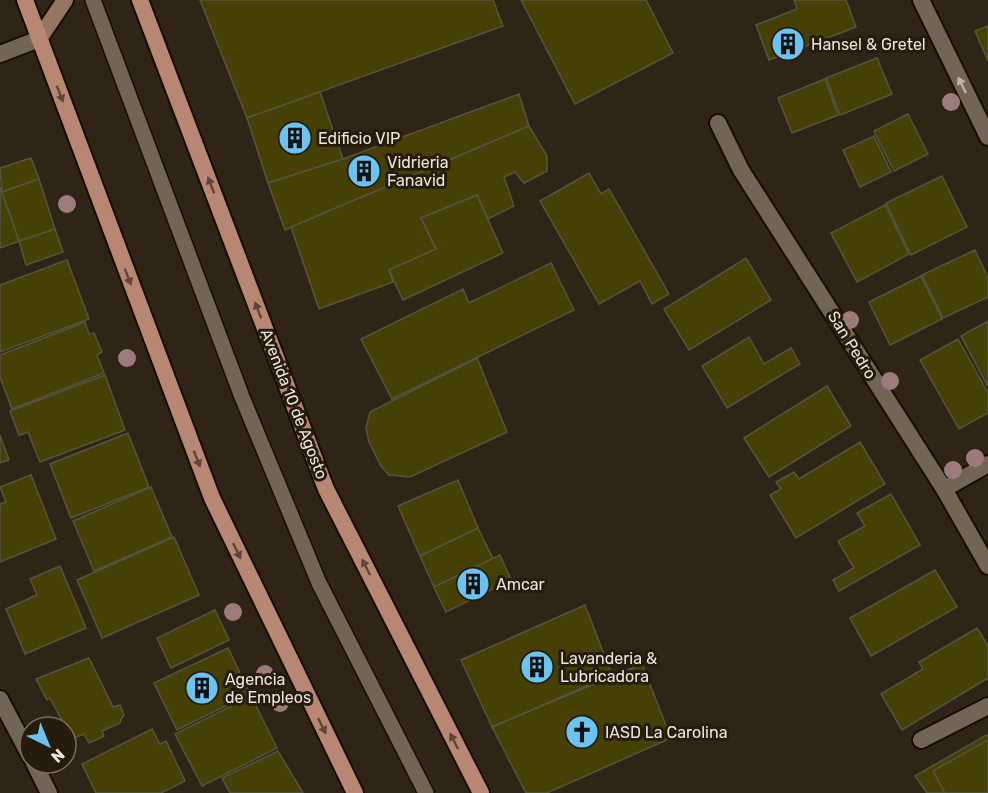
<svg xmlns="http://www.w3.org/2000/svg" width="988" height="793" font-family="Rubik,sans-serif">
<rect width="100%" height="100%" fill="#302417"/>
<g fill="#463f06" stroke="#565441" stroke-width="1.5">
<path d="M200,0H493L503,26L247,118Z"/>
<path d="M521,0H646L673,53L575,104Z"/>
<path d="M794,0H846L856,27L769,60L756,25L797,9Z"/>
<path d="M988,26V61L975,31Z"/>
<path d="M877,58L892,94L840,115L826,78Z"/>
<path d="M825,79L838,115L792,133L778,98Z"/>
<path d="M320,92L343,159L268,183L247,118Z"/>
<path d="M519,94L529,126L285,230L268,183L343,159Z"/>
<path d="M908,114L928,154L894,171L874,131Z"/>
<path d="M529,126L547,156V171L524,183L515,172L504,177L514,206L488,219L477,195L421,218L436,249L389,270L393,282L319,309L291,227Z"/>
<path d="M874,136L891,172L860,187L843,150Z"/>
<path d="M31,158L39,179L2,192L0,168Z"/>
<path d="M589,173L601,194L609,189L669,294L652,304L640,281L599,304L540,201Z"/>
<path d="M942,176L967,227L911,255L886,203Z"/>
<path d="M39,179L55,229L19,241L2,192Z"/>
<path d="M0,187L19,241L0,248Z"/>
<path d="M477,195L503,253L403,300L389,270L436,249L421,218Z"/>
<path d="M885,205L909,254L857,282L831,233Z"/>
<path d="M55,229L63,252L26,265L19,241Z"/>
<path d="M975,250L988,278V297L943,318L922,275Z"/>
<path d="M746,258L771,300L689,350L664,309Z"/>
<path d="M67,260L89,319L0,352V285Z"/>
<path d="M551,263L574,310L392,399L361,339L463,289L469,303Z"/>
<path d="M921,276L942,319L890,345L869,302Z"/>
<path d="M988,321V387L961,336Z"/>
<path d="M85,322L89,334L94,333L102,352L97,355L104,373L12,409L0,377V355Z"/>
<path d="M749,337L764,364L791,348L800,364L727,408L702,366Z"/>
<path d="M958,339L988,393V413L959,429L920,360Z"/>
<path d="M477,358L507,432L410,477L389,475L381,466L369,442L366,428L370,412Z"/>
<path d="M105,375L125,430L40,462L28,432L19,435L10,411Z"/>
<path d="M827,386L851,426L769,477L744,438Z"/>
<path d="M128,433L149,487L71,518L50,464Z"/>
<path d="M0,435L9,460L0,463Z"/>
<path d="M860,442L885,484L796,538L770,495L781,489L776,482L794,472L799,479Z"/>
<path d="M31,475L56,539L0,562V504L6,502L0,487Z"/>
<path d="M458,480L478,528L420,556L398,506Z"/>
<path d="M151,487L172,537L94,571L73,521Z"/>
<path d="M891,494L920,545L839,591L833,580L854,568L838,541L865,526L857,513Z"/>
<path d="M478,528L493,559L434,587L420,556Z"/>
<path d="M174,537L199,595L102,638L77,580Z"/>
<path d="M500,555L511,580L446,612L434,587Z"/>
<path d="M60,566L86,628L25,654L6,609L37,595L30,579Z"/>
<path d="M935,570L957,607L871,656L850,618Z"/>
<path d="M585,605L612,675L492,727L461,660Z"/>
<path d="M215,610L229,640L171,668L157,638Z"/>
<path d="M977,628L988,646V678L902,730L881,694L923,669L919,662Z"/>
<path d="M228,648L250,694L177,730L154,683Z"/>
<path d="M89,658L113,707L120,705L124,715L121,719L120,723L102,731L104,736L89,743L84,734L72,739L50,698L47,700L36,679Z"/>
<path d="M642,664L671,738L547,793H526L492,727Z"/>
<path d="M251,696L277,748L202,786L175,734Z"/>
<path d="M152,729L160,744L166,741L185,781L161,793H96L82,764Z"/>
<path d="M988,734V793H927L915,776Z"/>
<path d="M988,740V793H945L933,771Z"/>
<path d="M278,751L303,793H230L222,778Z"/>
</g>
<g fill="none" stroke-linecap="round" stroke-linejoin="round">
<g stroke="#180d03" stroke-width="18">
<path id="service" d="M93,0L242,397L319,583L426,793"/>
</g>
<g stroke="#180d03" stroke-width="20">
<g id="minor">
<path d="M921,0L988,137"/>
<path d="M718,123L741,170L944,489L988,566"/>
<path d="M944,489L988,464"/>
<path d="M0,699L30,756"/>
<path d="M921,740L988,706"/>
<path d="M34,763L49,793"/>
</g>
</g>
<g stroke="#180d03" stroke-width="20">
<path id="tertiary" d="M0,54L39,39"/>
</g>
<g stroke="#180d03" stroke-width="20">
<path id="secondary" d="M39,39L65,0"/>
</g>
<g stroke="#180d03" stroke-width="20">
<g id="primary">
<path d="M25,0L212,498L355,793"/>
<path d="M140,0L326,489L481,793"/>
</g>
</g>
<use href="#service" stroke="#736555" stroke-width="15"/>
<use href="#minor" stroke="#736555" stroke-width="16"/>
<use href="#tertiary" stroke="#736555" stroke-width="16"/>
<use href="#secondary" stroke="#957664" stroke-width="16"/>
<use href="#primary" stroke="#b78774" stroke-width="16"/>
</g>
<g fill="#9d7b7c">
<circle cx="951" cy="102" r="9"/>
<circle cx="67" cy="204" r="9"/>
<circle cx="850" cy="320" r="9"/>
<circle cx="127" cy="358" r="9"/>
<circle cx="890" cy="381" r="9"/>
<circle cx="975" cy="458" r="9"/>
<circle cx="953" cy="470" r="9"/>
<circle cx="233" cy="612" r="9"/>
<circle cx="265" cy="674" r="9"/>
<circle cx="280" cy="703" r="9"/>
</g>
<defs><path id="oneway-solid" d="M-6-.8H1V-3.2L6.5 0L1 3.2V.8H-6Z" transform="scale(1.5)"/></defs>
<use fill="#bcb2a6" href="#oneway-solid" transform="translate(962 85) rotate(-116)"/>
<g fill="#604636">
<use href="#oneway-solid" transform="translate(60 94) rotate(69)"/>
<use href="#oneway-solid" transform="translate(211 185) rotate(-111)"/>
<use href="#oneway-solid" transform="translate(128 277) rotate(69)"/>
<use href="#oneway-solid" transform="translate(258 310) rotate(-111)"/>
<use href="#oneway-solid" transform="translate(197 459) rotate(69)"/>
<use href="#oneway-solid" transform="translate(237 551) rotate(64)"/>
<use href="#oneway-solid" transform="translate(366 567) rotate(-117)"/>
<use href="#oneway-solid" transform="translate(322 726) rotate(64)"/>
<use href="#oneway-solid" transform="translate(454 741) rotate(-117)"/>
</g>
<defs>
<g id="building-disc" transform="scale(1.725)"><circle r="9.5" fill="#6bc3f2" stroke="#261b0d"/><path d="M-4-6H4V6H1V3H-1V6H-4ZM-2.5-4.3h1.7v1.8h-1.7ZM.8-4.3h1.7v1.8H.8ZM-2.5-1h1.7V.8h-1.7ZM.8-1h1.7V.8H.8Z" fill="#111"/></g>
<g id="church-disc" transform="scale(1.725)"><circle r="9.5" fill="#6bc3f2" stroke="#261b0d"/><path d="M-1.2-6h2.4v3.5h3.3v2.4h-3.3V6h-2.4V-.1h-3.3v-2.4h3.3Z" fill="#111"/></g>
</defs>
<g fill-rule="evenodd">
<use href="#building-disc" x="788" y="44"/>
<use href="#building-disc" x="295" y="138"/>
<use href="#building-disc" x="364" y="171"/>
<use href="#building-disc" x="473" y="584"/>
<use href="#building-disc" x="537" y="667"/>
<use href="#building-disc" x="202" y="688"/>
<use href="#church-disc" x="582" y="732"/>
</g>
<g text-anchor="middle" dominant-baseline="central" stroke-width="6" stroke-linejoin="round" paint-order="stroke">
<g font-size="16" fill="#ede5dc" stroke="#261b0d" text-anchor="start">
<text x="811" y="44">Hansel &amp; Gretel</text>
<text x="318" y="138">Edificio VIP</text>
<text x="387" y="162">Vidrieria<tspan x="387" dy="18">Fanavid</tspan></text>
<text x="496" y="584">Amcar</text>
<text x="560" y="658">Lavanderia &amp;<tspan x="560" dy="18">Lubricadora</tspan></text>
<text x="225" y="679">Agencia<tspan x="225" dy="18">de Empleos</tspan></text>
<text x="605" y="732">IASD La Carolina</text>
</g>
<g font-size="16" fill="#ede5dc" stroke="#261b0d">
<text transform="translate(852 345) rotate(58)">San Pedro</text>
<text transform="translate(294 404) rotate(69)">Avenida 10 de Agosto</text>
</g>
</g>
<g transform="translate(48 745) rotate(137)"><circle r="28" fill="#261b0d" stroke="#766c60" stroke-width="1.5"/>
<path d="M0-4.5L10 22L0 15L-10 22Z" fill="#6bc3f2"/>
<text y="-9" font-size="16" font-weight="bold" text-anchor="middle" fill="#ede5dc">N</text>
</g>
</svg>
